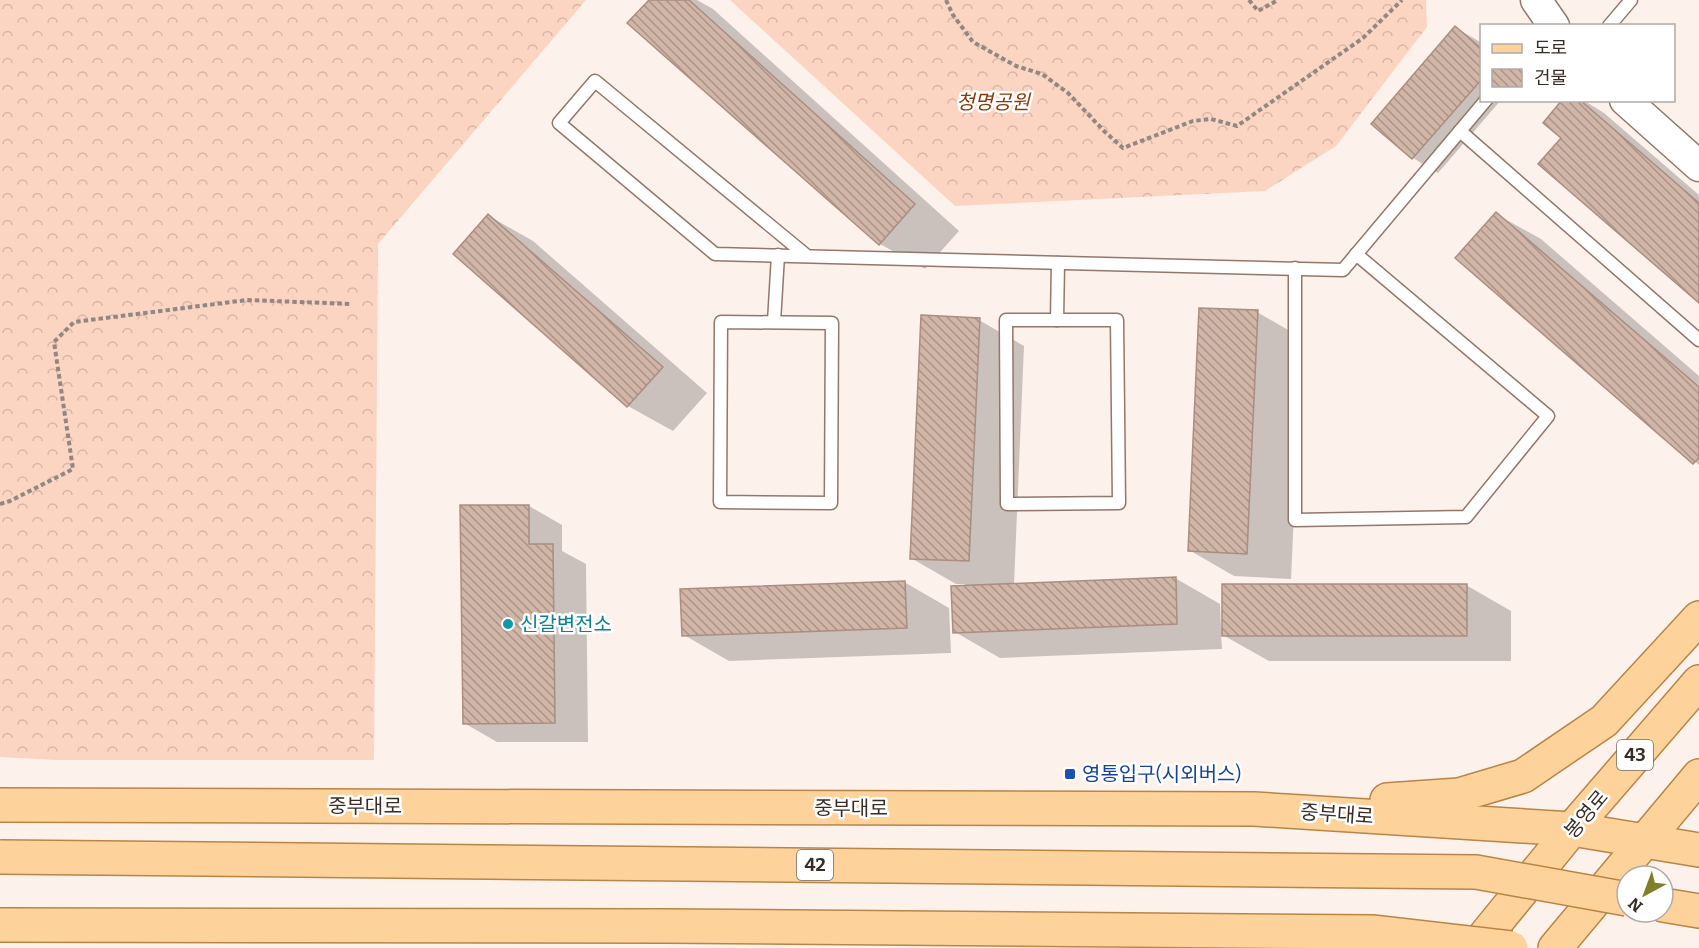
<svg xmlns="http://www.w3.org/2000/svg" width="1699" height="948" font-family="Bitter,'Noto Sans KR',serif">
<defs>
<pattern id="forest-crowns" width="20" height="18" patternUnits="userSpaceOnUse" patternTransform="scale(1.5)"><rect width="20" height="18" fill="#fcd4c2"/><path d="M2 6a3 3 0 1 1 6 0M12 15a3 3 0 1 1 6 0" fill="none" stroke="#d9b6a7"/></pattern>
<pattern id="building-back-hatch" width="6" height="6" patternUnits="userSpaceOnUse" patternTransform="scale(1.5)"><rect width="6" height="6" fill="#d1b5a7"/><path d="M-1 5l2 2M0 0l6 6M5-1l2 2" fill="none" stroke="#aa9388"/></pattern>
</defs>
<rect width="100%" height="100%" fill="#fdf1eb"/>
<g fill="url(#forest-crowns)">
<path d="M0,0H586L378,244L374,760H56L0,757Z"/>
<path d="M730,0H1426L1427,27L1336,146L1265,191L955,206Z"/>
</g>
<g fill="#0003">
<path d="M651,0H697L713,9L959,231L925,269L880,244Z"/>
<path d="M1456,28L1482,43V100H1501L1438,173L1413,158Z"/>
<path d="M1564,100H1583L1604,113L1699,195V301Z"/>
<path d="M1496,214L1541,239L1699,376V465L1457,258Z"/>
<path d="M489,216L533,241L707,393L673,431L628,406Z"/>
<path d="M1257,312L1302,338L1291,579L1234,576L1189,550Z"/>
<path d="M979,320L1024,346L1014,585L1175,578L1220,604L1221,628L1466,585L1511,611V661H1269L1221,634L1222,649L1000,658L955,632L965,584H956L911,558Z"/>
<path d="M529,506L562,525V551L586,564L588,742H497L464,723Z"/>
<path d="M904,582L949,608L951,653L729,661L684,635Z"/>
</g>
<g fill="url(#building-back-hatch)" stroke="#a98e81" stroke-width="1.5">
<path d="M649,0H689L915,204L879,245L627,23Z"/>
<path d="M1455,26L1482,49V79L1412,159L1371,124Z"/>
<path d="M1562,100H1580L1699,203V303L1538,164L1561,138L1543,123Z"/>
<path d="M1496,212L1699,387V458L1693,464L1455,258Z"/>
<path d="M488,214L663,367L627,407L453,254Z"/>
<path d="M1199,308L1258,310L1247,554L1188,551Z"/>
<path d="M921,315L980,318L969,561L910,559Z"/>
<path d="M460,505H529V544H553L555,723L463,724Z"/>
<path d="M1176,577L1177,624L953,633L951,586Z"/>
<path d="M905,581L907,628L682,636L680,589Z"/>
<rect x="1222" y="584" width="245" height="52"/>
</g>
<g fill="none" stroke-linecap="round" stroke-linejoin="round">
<g stroke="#92776b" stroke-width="15">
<g id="service">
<path d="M1609,26L1631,0"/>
<path d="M1460,131L1699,340"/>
<path d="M807,256L595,81L559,123L715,254L1343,270L1486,100"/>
<path d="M1295,268V520L1466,517L1548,416L1356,254"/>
<path d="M1006,320H1117L1119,503L1007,504Z"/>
<path d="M1057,320L1058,263"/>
<path d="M721,322L832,323L831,503L720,502Z"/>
<path d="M774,322L778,255"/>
</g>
</g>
<g stroke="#92776b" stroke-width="33">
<g id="tertiary">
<path d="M1536,0L1554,26"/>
<path d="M1625,100L1699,166"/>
</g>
</g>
<g stroke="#b88546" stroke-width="36">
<g id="primary">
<path d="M1387,800L1459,795L1523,776L1604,721L1699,618"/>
<path d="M0,805L1254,809L1572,829L1699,850"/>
<path d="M1663,905L1699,911"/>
<path d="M1475,948L1572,829L1699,682"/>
<path d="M1555,948L1699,776"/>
</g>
</g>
<g stroke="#928781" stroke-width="4" stroke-dasharray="4.5 3" stroke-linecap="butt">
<path d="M946,0L953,15L973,42L1016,66L1042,74L1068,93L1104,131L1123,148L1193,121L1211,119L1237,126L1363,38L1402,0"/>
<path d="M1249,0L1258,11L1278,0"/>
<path d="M0,504L10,501L73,469L54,342L74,322L247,300L352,304"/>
</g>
<use href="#service" stroke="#fff" stroke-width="12"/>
<use href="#tertiary" stroke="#fff" stroke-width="30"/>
<use href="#primary" stroke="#fed39b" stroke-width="33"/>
<g stroke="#b88546" stroke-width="36" stroke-linecap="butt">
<g id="primary-bridge">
<path d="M0,857L1476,872L1627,899"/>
<path d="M0,925L665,926L1372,932L1511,948"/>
</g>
</g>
<use href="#primary-bridge" stroke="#fed39b" stroke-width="33"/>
</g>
<circle fill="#0f9aa8" stroke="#fff" stroke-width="2" cx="508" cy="624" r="6"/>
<rect fill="#1a4fb4" stroke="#fff" stroke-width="2" x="1064" y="768" width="12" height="12" rx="3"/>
<g text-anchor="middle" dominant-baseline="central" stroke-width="5" stroke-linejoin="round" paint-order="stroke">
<g fill="#fff" stroke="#736b67" stroke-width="1.5">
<rect x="1617" y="740" width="36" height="30" rx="4.5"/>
<rect x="797" y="850" width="36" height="30" rx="4.5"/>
</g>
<g font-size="18" font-weight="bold" fill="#372c26">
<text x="1635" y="755">43</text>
<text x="815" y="865">42</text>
</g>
<g font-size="20" font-style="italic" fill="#893a08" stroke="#fff">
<text x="993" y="102">청명공원</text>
</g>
<g font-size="20" fill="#0d838f" stroke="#fff" text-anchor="start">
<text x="520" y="624">신갈변전소</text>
</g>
<g font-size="20" fill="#164399" stroke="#fff" text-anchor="start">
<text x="1082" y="774">영통입구(시외버스)</text>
</g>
<g font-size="20" fill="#372c26" stroke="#fff">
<text x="365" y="806">중부대로</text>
<text x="851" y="808">중부대로</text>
<text transform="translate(1337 814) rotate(4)">중부대로</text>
<text transform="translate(1586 814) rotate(-50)">봉영로</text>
</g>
</g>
<rect x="1480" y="24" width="195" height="78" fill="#ffffff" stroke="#afaba8" stroke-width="1.5"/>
<rect x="1492" y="44" width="30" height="9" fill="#fed39b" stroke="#afaba8" stroke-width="1.5"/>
<text x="1534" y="54" font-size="18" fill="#372c26">도로</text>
<rect x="1492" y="69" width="30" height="18" fill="url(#building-back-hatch)" stroke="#afaba8" stroke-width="1.5"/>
<text x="1534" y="84" font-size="18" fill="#372c26">건물</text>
<g transform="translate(1645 894) rotate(221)"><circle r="28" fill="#ffffff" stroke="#afaba8" stroke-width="1.5"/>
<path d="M0-4.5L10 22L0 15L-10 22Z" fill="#817e26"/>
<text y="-9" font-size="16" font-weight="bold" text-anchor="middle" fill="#372c26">N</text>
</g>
</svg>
